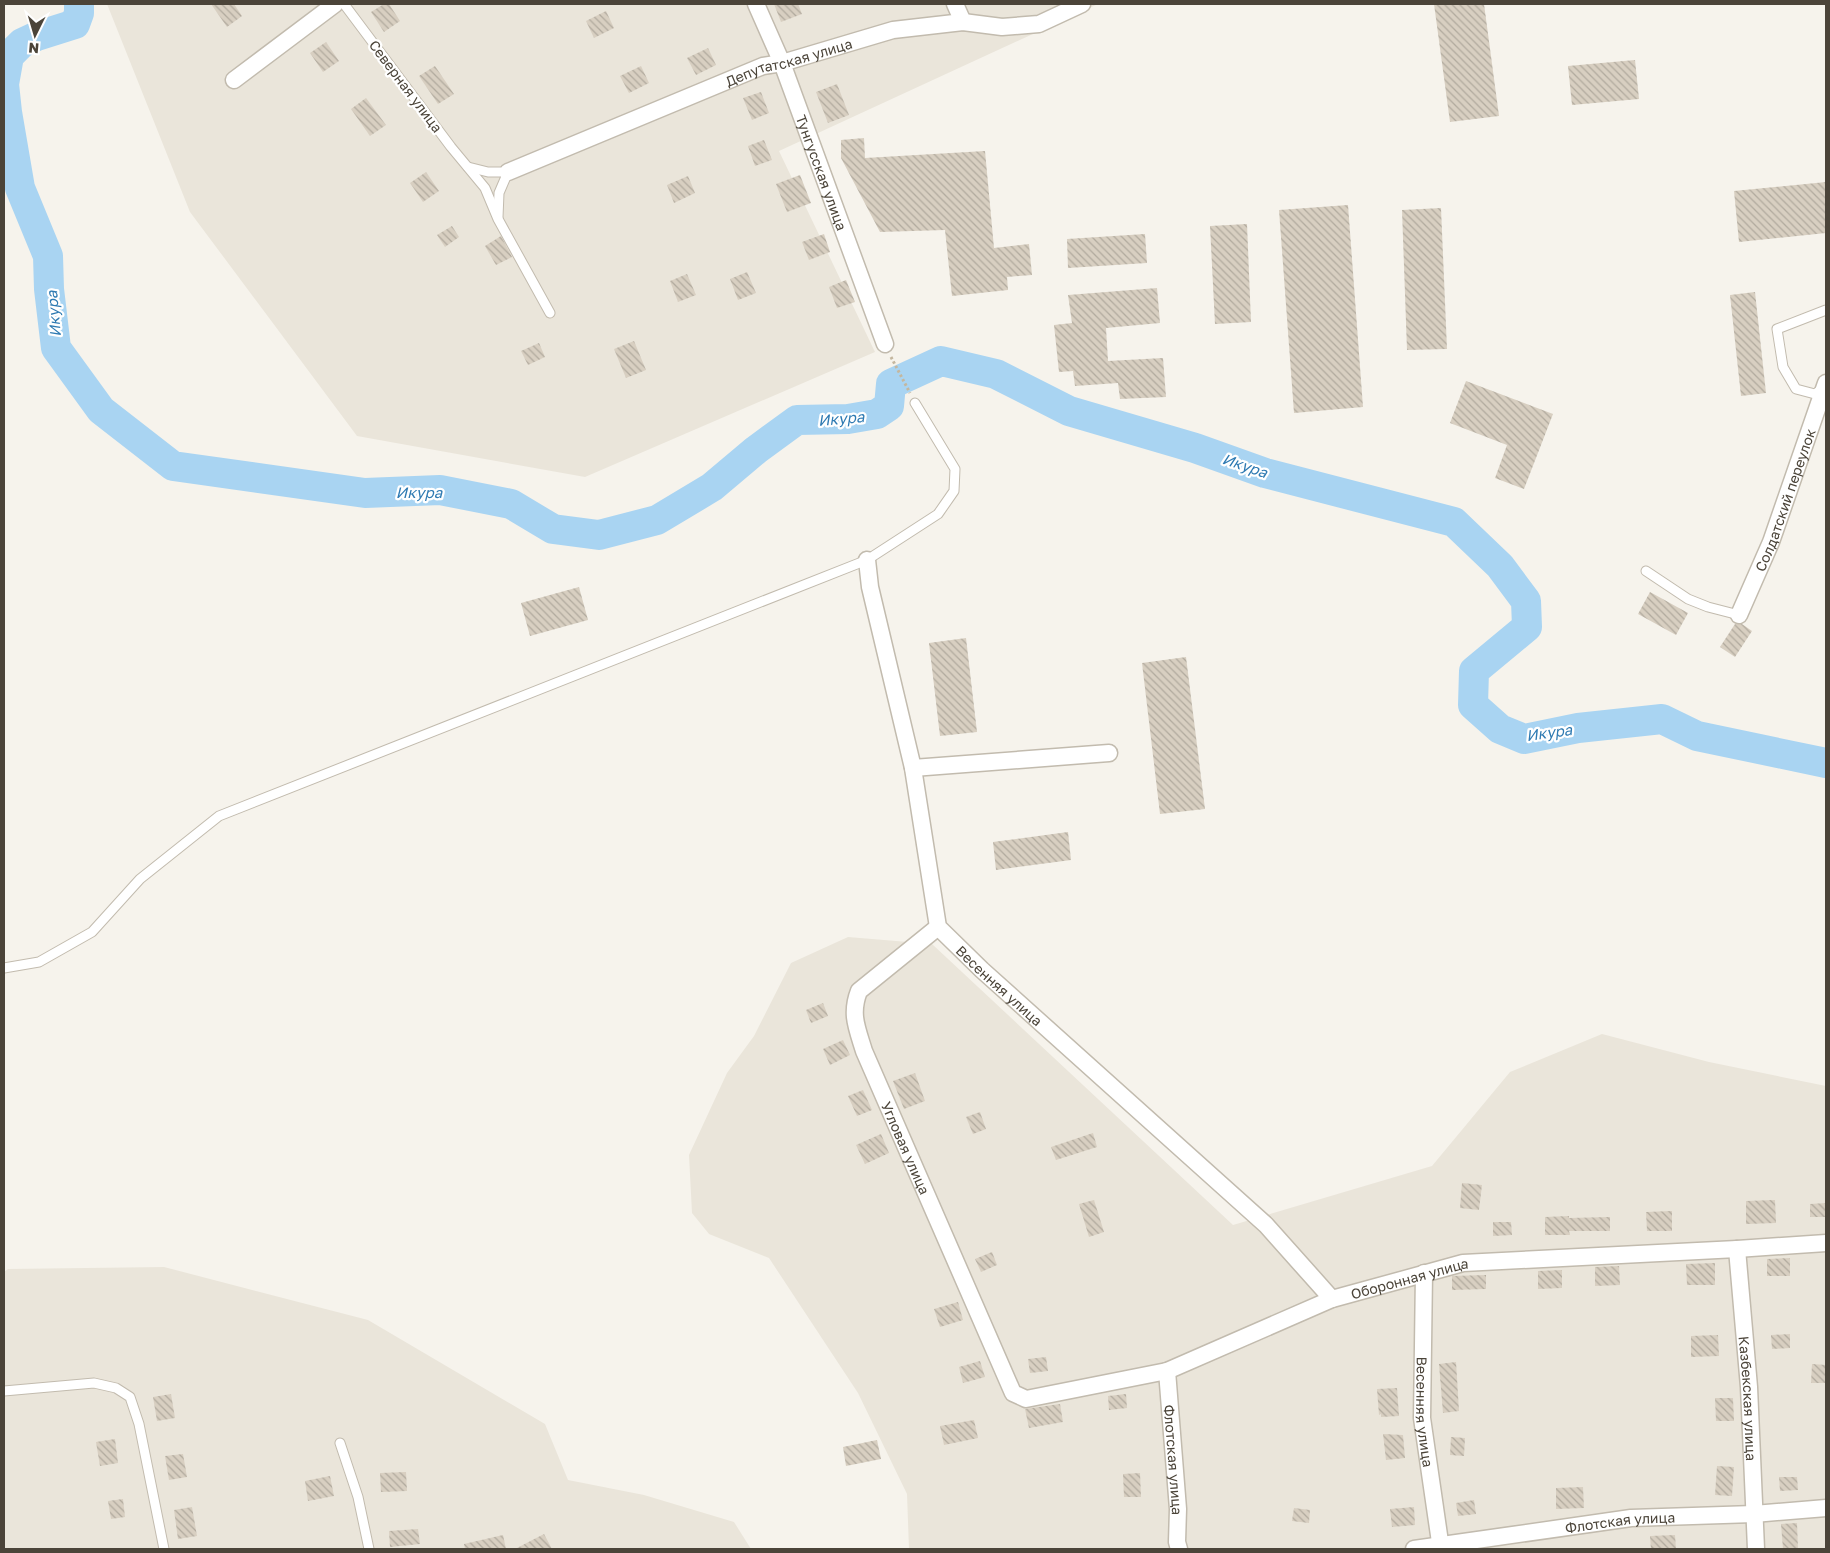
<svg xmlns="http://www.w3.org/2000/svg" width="1830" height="1553" font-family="'Golos Text',sans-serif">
<defs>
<pattern id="building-back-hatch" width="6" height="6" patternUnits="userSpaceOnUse" patternTransform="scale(1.25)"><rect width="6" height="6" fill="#d8cfc1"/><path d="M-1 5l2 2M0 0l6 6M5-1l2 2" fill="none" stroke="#b1aa9e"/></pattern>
</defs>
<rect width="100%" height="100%" fill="#f6f3ec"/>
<g fill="#eae5da">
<path d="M107,4H1098L779,151L875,352L585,477L357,436L190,212Z"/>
<path d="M848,937L932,944L1233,1225L1432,1166L1510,1072L1602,1034L1709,1062L1826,1086V1549H909L907,1494L858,1393L769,1258L709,1234L692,1213L689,1155L727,1073L754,1036L791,963Z"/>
<path d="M164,1267L368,1320L545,1424L568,1480L644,1495L734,1522L751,1549H4V1272L8,1269Z"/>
</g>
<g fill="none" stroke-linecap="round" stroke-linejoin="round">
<path stroke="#a9d4f2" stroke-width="30" d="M79,4V13L75,24L37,36L22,43L9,56L4,84L7,112L20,188L48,256L49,289L56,348L101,410L173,466L365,493L440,490L511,504L553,529L599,535L657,520L712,487L756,450L797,420L848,419L877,414L889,406L891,384L941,361L996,374L1069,411L1195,448L1265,473L1454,522L1500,566L1526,601L1527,627L1474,671L1473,705L1500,729L1524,739L1578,728L1662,719L1697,736L1826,763"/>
</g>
<g fill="url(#building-back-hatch)">
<path d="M211,4H234L242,16L227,27Z"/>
<path d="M384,4H389L400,21L384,32L371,12Z"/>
<path d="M774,4H798L802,14L781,22Z"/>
<path d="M1434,4H1484L1499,116L1450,122Z"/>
<path d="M606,11L614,28L594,38L586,21Z"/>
<path d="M326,42L339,61L323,72L310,53Z"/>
<path d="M708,48L716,65L696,75L687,58Z"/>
<path d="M1635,60L1639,99L1572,105L1568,66Z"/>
<path d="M435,66L454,94L438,104L419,76Z"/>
<path d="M641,66L649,83L629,93L620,76Z"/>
<path d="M837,84L849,115L828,123L816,92Z"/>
<path d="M761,92L769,113L752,120L743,98Z"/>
<path d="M366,98L386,125L370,136L351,109Z"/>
<path d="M864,138L865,158L985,151L994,248L1029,244L1032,275L1007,277L1008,290L952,296L945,230L880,232L841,158V140Z"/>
<path d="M764,140L772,160L755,166L748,146Z"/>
<path d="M426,172L439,191L423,202L410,183Z"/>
<path d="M800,175L811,203L787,212L776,184Z"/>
<path d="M688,176L695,193L674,203L667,185Z"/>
<path d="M1826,182V233L1739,242L1734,191Z"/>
<path d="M1348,205L1363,407L1294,413L1279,210Z"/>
<path d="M1441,208L1447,349L1407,350L1402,210Z"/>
<path d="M1247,224L1251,322L1215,324L1210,226Z"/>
<path d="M452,226L459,237L445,247L437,235Z"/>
<path d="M824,234L830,252L809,260L802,242Z"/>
<path d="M1145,234L1147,263L1068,268L1067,239Z"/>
<path d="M501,236L512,257L496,265L485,246Z"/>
<path d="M747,272L756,293L738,300L730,279Z"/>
<path d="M687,274L696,295L678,302L670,281Z"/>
<path d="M846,280L855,302L837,308L829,287Z"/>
<path d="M1157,288L1160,323L1106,328L1108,361L1163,358L1166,397L1120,399L1118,383L1075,386L1073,371L1059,372L1054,325L1072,323L1068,295Z"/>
<path d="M1755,292L1766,393L1741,396L1730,295Z"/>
<path d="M634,341L646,370L626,378L614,349Z"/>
<path d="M539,343L545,357L528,365L521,351Z"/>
<path d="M1466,381L1553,414L1524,489L1495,478L1507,445L1450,423Z"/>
<path d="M579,587L588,620L530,636L521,603Z"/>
<path d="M1650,592L1688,613L1676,635L1638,614Z"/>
<path d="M1735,624H1742L1752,631L1735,657L1720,647Z"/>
<path d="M966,638L977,732L940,736L929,643Z"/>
<path d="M1186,657L1205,809L1160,814L1142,663Z"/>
<path d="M1068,832L1071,860L996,870L993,842Z"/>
<path d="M823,1003L828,1016L811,1023L806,1010Z"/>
<path d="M843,1040L850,1055L830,1065L823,1049Z"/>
<path d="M915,1073L925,1101L904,1109L893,1081Z"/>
<path d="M863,1090L872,1110L857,1116L848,1096Z"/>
<path d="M980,1112L986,1129L973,1134L966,1117Z"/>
<path d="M1093,1133L1097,1147L1056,1160L1051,1147Z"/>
<path d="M881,1134L889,1153L865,1164L856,1145Z"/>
<path d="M1462,1183L1482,1185L1479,1210L1460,1208Z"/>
<path d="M1094,1200L1104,1232L1089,1237L1079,1204Z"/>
<path d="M1775,1200L1776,1223L1746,1224V1201Z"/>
<path d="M1826,1203V1217H1810V1204Z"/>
<path d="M1672,1211V1231H1647L1646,1212Z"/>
<path d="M1569,1216V1218L1610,1217V1231H1569L1570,1235H1545V1217Z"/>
<path d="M1493,1222H1511L1512,1235L1493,1236Z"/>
<path d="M992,1252L997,1265L981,1272L975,1259Z"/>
<path d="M1790,1258V1276H1767V1259Z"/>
<path d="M1715,1263V1285H1687L1686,1264Z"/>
<path d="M1619,1266L1620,1285L1595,1286V1267Z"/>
<path d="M1562,1270V1288L1538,1289V1271Z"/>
<path d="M1486,1275V1289L1452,1290V1276Z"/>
<path d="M958,1302L963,1320L940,1327L934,1309Z"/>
<path d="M1790,1334V1348L1772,1349L1771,1335Z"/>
<path d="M1718,1335L1719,1356L1691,1357V1336Z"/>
<path d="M1046,1357L1048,1371L1030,1373L1028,1359Z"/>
<path d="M980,1361L985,1377L963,1383L959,1367Z"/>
<path d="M1456,1362L1459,1411L1443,1413L1439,1364Z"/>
<path d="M1812,1364L1826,1365L1825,1383H1811Z"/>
<path d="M1397,1388L1399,1416L1381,1417V1414L1379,1415L1377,1389Z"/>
<path d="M171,1394L175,1418L157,1421L153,1397Z"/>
<path d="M1126,1394L1127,1408L1109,1410L1108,1396Z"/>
<path d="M1715,1398H1733L1734,1421H1716Z"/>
<path d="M1060,1404L1063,1422L1029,1428L1025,1409Z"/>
<path d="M974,1420L978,1438L944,1445L940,1426Z"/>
<path d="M1383,1434L1403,1435L1405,1458L1386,1460Z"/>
<path d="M1451,1437L1465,1438L1464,1456L1450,1455Z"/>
<path d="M115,1439L118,1463L100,1466L96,1442Z"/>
<path d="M877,1440L881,1459L846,1466L843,1447Z"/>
<path d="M183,1454L187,1477L169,1480L165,1456Z"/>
<path d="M1717,1466L1734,1467L1732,1496L1715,1495Z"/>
<path d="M406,1472L407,1491L381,1492L380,1473Z"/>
<path d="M1140,1473L1141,1497H1124L1123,1474Z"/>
<path d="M330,1476L334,1496L308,1501L305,1481Z"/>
<path d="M1779,1477H1797L1798,1490L1780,1491Z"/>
<path d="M1583,1487L1584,1508L1556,1509V1488Z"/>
<path d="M123,1499L125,1517L111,1519L108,1501Z"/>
<path d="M1474,1500L1476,1514L1458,1516L1456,1503Z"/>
<path d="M192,1507L197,1536L178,1539L174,1510Z"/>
<path d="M1414,1507L1415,1525L1392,1527L1390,1509Z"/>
<path d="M1294,1508L1310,1510L1309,1523L1292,1521Z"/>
<path d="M1797,1523L1798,1549H1783L1781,1524Z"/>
<path d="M418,1529L420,1544L390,1547L389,1531Z"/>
<path d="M544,1534L552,1549H515Z"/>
<path d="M503,1535L506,1549H465L464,1544Z"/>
<path d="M1675,1535L1676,1549H1651L1650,1536Z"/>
</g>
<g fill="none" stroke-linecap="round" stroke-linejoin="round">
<g stroke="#c2bbae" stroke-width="11">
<g id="service">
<path d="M344,4L451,147L485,188L498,219L550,313"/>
<path d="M468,167L488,172H508L499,193L498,217"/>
<path d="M1822,389L1815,394L1796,389L1783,367L1777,329L1826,310"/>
<path d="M1646,571L1688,599L1708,607L1739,615"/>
<path d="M4,968L39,962L92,932L140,879L219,816L867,560L938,514L954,491L955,469L915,403"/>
<path d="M4,1391L94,1383L116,1388L130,1397L139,1424L164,1549"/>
<path d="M340,1443L358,1497L369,1549"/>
</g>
</g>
<g stroke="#c2bbae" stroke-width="19">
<g id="minor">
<path id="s1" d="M756,4L782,63L885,344"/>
<path d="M955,4L963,22"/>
<path d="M234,80L335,4"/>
<path id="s2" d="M508,172L763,66L782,63L893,30L963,22L1002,27L1039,24L1082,4"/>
<path id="s3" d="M867,560L870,587L913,768L938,927L982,970L1266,1225L1332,1299"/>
<path id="s4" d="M1739,615L1771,542L1826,383"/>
<path d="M913,768L1109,753"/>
<path id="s5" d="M938,927L859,991C850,1014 857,1028 864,1051L1013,1393L1026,1399L1167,1371L1332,1299L1463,1263L1737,1249L1826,1243"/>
<path id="s6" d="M1737,1249L1749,1387L1756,1549"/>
<path id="s7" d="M1424,1273L1422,1418L1441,1549"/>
<path id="s8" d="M1167,1371L1178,1509L1177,1542L1179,1549"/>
<path id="s9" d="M1414,1549L1631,1518L1754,1514L1826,1508"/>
</g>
</g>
<path stroke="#c4b79f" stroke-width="3" stroke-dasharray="2.5 2.5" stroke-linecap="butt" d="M891,357L910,393"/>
<use href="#service" stroke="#fff" stroke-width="9"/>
<use href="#minor" stroke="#fff" stroke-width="16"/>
</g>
<g text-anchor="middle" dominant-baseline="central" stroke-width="4.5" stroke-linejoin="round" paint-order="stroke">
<g font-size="14" fill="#4b4439" stroke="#fff">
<text stroke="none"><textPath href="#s2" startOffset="302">Депутатская улица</textPath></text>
<text transform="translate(406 86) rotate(53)">Северная улица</text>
<text stroke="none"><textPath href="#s1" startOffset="181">Тунгусская улица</textPath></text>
<text stroke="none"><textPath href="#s4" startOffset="124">Солдатский переулок</textPath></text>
<text stroke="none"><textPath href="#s3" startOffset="459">Весенняя улица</textPath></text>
<text stroke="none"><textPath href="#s5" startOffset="269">Угловая улица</textPath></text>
<text stroke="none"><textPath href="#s5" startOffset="955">Оборонная улица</textPath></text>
<text stroke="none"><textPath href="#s6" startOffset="150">Казбекская улица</textPath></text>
<text stroke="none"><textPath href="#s7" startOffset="139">Весенняя улица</textPath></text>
<text stroke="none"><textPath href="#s8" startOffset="89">Флотская улица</textPath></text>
<text stroke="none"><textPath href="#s9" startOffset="208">Флотская улица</textPath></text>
</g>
<g font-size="15" font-style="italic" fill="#2e7ab2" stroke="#fff">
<text transform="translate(53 314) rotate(-95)">Икура</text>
<text transform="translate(841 418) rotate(-5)">Икура</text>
<text transform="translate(1245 465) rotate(19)">Икура</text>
<text x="419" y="492">Икура</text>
<text transform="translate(1549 732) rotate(-8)">Икура</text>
</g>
</g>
<rect width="1830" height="1553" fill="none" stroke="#4b4439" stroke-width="10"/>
<g transform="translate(35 35) rotate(185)" stroke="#ffffff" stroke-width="4" paint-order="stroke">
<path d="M0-4L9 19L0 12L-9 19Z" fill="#4b4439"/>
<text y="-8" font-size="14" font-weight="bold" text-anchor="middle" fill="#4b4439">N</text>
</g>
</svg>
